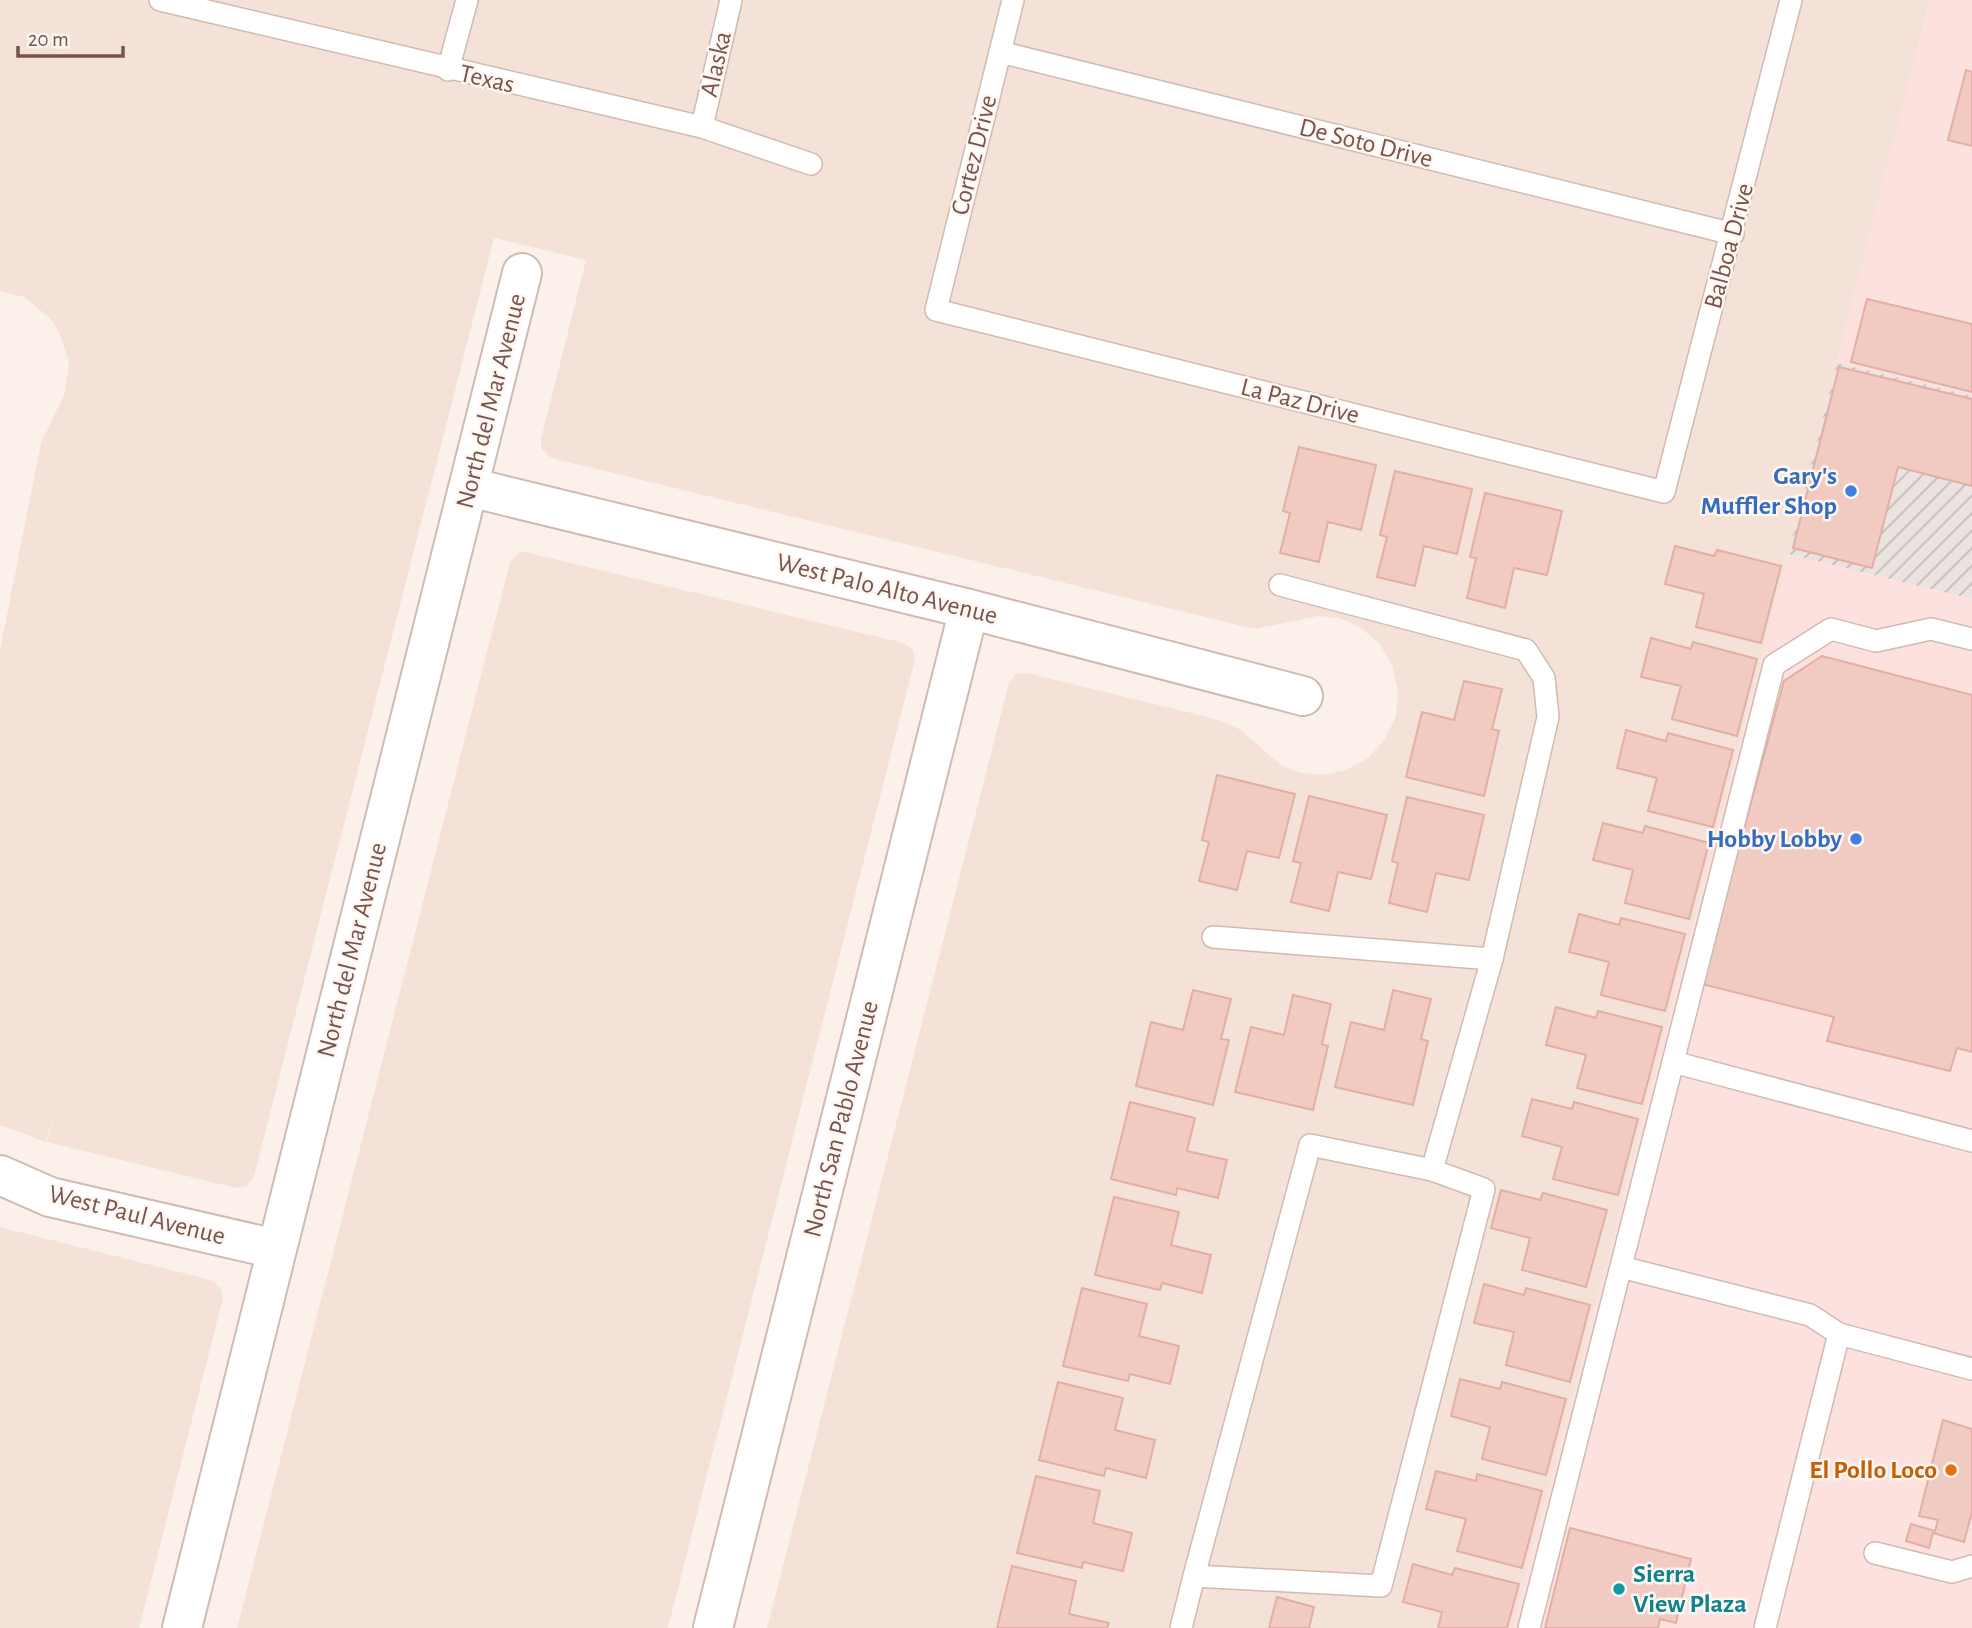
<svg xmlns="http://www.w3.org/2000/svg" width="1972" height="1628" font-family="'Alegreya Sans',sans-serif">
<defs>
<pattern id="industrial-furrows" width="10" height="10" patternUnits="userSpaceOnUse" patternTransform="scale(1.75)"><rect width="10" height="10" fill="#ebe3e0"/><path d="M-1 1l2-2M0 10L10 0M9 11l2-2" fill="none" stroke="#c3bbb8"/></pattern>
</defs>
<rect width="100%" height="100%" fill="#fcf1ea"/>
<g fill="#f4e2d8">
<path d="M0,0H1930L1513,1628H767L1009,683L1016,674L1027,673L1216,719L1241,730L1282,766L1301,773L1321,775L1346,770L1368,758L1385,739L1396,716L1398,691L1392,665L1379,643L1358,626L1339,618L1318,616L1254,629L551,458L541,448V439L586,260L494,238L254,1176L247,1186L236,1188L47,1142L55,1111L46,1142L0,1125V650L41,443L65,393L69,362L59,332L50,318L24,297L0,291Z"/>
<path d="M521,551L904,643L913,650L915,660L668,1628H237L510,562Z"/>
<path d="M0,1227L211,1280L220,1287L223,1298L139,1628H0Z"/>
</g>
<g fill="#fce1de">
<path d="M1930,0H1972V396L1837,363Z"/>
<path d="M1788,554L1972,599V1628H1513Z"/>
</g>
<path fill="url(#industrial-furrows)" d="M1837,363L1972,396V599L1788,554Z"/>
<g fill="#f1cbc2" stroke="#e3aea3" stroke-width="2">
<path d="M1966,70L1972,72V146L1948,140Z"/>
<path d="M1867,299L1972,324V392L1851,362Z"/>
<path d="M1839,367L1972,399V486L1898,467L1872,568L1793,548Z"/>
<path d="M1299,447L1376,465L1361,530L1328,522L1319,562L1280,553L1290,513L1283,511Z"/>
<path d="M1395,471L1472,489L1457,554L1424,546L1415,586L1377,577L1387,537L1380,535Z"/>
<path d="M1485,493L1562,511L1547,575L1514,568L1505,608L1467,598L1476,558L1470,557Z"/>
<path d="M1675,546L1714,556L1717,550L1781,566L1761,643L1696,627L1704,594L1665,584Z"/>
<path d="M1651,638L1691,649L1693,642L1757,659L1737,736L1672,719L1681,686L1641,677Z"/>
<path d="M1822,656L1972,695V1052L1957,1048L1950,1071L1827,1041L1834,1017L1702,984L1784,681Z"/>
<path d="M1464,681L1502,689L1492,729L1499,731L1484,796L1406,777L1422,712L1454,720Z"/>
<path d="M1626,730L1666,741L1668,733L1733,750L1713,827L1648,811L1657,778L1617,768Z"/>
<path d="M1217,775L1295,794L1279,858L1247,851L1237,890L1199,881L1209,842L1202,840Z"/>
<path d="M1309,796L1387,815L1371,879L1338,872L1329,911L1291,902L1301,863L1293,861Z"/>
<path d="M1407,797L1484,815L1469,880L1436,873L1427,912L1389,903L1398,863L1392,861Z"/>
<path d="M1603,823L1643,833L1645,826L1709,843L1689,919L1625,903L1633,870L1593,860Z"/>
<path d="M1579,914L1619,925L1621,918L1685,934L1665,1011L1601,995L1609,962L1569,952Z"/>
<path d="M1193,990L1231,999L1221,1039L1229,1040L1213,1105L1136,1086L1151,1022L1183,1030Z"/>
<path d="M1393,990L1431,999L1421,1039L1428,1041L1413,1105L1335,1087L1351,1022L1384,1030Z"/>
<path d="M1293,995L1331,1004L1322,1044L1328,1046L1313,1110L1235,1092L1251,1027L1284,1035Z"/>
<path d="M1556,1007L1596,1018L1598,1011L1662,1027L1642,1104L1577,1088L1586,1055L1546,1045Z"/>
<path d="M1532,1099L1572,1109L1574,1102L1638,1119L1618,1195L1553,1179L1562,1147L1522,1136Z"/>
<path d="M1130,1102L1195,1118L1187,1151L1227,1160L1218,1198L1177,1188L1176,1195L1111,1179Z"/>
<path d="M1501,1190L1540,1200L1543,1193L1607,1210L1586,1287L1522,1270L1530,1238L1491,1228Z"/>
<path d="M1114,1197L1179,1212L1171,1245L1211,1255L1202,1293L1162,1283L1160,1290L1095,1275Z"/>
<path d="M1484,1284L1524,1295L1526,1288L1590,1305L1570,1382L1506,1365L1514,1332L1474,1323Z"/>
<path d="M1082,1288L1147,1304L1139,1336L1179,1346L1170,1384L1130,1374L1128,1381L1063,1366Z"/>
<path d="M1460,1379L1500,1389L1502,1382L1566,1399L1546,1475L1482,1459L1490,1427L1451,1416Z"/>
<path d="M1058,1382L1123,1398L1115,1430L1155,1440L1146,1478L1106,1468L1104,1476L1039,1460Z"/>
<path d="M1943,1420L1972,1429V1512L1964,1542L1933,1533L1929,1548L1906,1541L1911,1524L1935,1531L1938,1520L1919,1516Z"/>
<path d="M1436,1471L1476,1481L1477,1474L1542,1491L1522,1568L1457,1551L1466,1519L1426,1509Z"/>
<path d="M1036,1476L1100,1491L1093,1523L1132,1533L1123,1571L1083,1562L1082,1568L1017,1553Z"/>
<path d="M1570,1528L1691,1559L1676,1623L1660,1619L1658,1628H1545Z"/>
<path d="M1413,1564L1452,1575L1455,1568L1519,1584L1507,1628H1438L1442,1612L1403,1602Z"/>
<path d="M1012,1566L1076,1581L1069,1614L1109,1623L1107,1628H997Z"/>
<path d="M1277,1597L1314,1607L1309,1628H1269Z"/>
</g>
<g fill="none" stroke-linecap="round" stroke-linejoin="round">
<g stroke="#d1bab2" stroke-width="24">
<g id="service">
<path d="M160,0L702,127L811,164"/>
<path d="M1013,0L936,310L1664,492L1791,0"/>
<path d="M1000,52L1733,234"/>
<path d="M448,70L467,0"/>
<path d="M702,127L731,0"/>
<path d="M1280,585L1526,650L1544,678L1548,717L1492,959L1432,1170"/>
<path d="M1213,937L1492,959"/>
<path d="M1673,1062L1972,1141"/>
<path d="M1621,1267L1810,1315L1839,1334"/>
<path d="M1875,1553L1952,1572L1972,1566"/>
<path d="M1181,1628L1194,1576L1310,1145L1432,1170L1484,1189L1381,1586L1194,1576"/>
<path d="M1529,1628L1774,665L1831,629L1876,641L1931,629L1972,639"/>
<path d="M1765,1628L1839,1334L1972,1369"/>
</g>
</g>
<g stroke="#d1bab2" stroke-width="42">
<g id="minor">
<path d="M469,487L969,609L1303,696"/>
<path d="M0,1175L50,1197L276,1249"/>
<path d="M182,1628L522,273"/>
<path d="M713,1628L969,609"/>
</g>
</g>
<use href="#service" stroke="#fff" stroke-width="21"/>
<use href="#minor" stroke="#fff" stroke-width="38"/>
</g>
<g fill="#3f7fe0" stroke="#fef6f1" stroke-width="2.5">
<circle cx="1851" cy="491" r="7"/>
<circle cx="1856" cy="839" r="7"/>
</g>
<circle fill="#e8710a" stroke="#fef6f1" stroke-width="2.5" cx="1951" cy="1470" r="7"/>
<circle fill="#0f9aa8" stroke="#fef6f1" stroke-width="2.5" cx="1619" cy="1589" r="7"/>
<g text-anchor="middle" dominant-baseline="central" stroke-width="5" stroke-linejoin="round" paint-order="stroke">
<g font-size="26" fill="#77544d" stroke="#fef6f1">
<text transform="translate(716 64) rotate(-77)">Alaska</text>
<text transform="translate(487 79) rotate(13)">Texas</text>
<text transform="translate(1366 143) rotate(14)">De Soto Drive</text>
<text transform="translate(974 155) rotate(-76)">Cortez Drive</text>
<text transform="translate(1729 246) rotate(-75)">Balboa Drive</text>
<text transform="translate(491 401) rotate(-76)">North del Mar Avenue</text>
<text transform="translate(1300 401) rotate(14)">La Paz Drive</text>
<text transform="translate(887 589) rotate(14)">West Palo Alto Avenue</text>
<text transform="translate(352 950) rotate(-76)">North del Mar Avenue</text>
<text transform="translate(841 1119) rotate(-76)">North San Pablo Avenue</text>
<text transform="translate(137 1215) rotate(14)">West Paul Avenue</text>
</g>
<g font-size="26" font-weight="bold" fill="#366cbe" stroke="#fef6f1" text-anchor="end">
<text x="1837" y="476">Gary's<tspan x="1837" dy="30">Muffler Shop</tspan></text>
<text x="1842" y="839">Hobby Lobby</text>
</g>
<g font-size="26" font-weight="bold" fill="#c56008" stroke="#fef6f1" text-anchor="end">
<text x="1937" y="1470">El Pollo Loco</text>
</g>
<g font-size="26" font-weight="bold" fill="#0d838f" stroke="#fef6f1" text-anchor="start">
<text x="1633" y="1574">Sierra<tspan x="1633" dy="30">View Plaza</tspan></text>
</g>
</g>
<path d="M18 46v10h105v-10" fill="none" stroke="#77544d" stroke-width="3.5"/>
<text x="28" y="46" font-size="21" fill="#77544d" stroke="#fef6f1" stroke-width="5" paint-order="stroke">20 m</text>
</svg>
